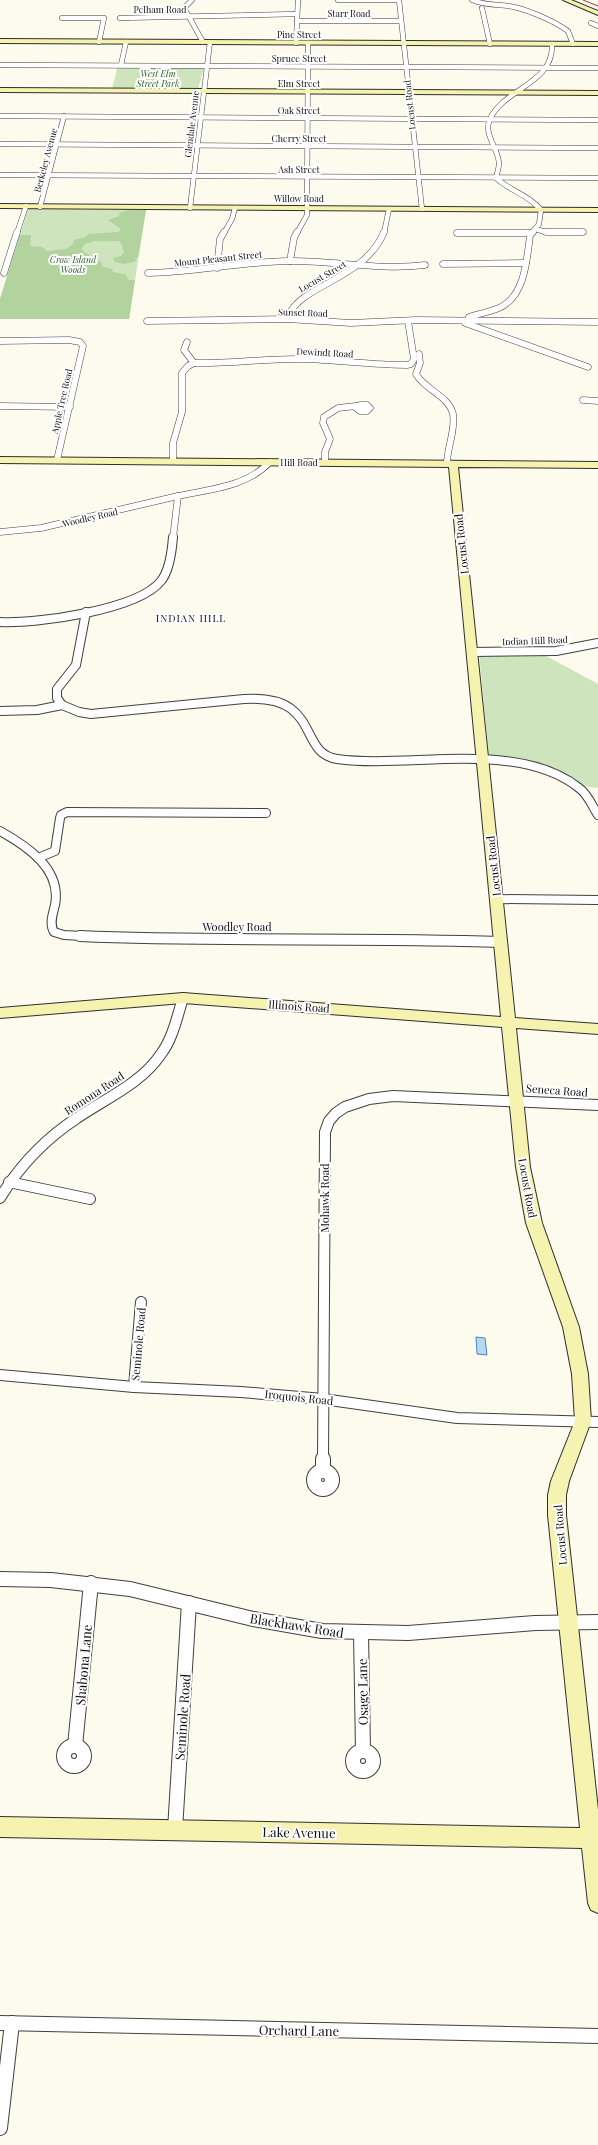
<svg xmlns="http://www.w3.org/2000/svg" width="598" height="2145" font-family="'Playfair Display',serif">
<rect width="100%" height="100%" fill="#fdfbee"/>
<g fill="#cee4bc">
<path d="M118,66L204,68L198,89H112Z"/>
<path d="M28,209L146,210L129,319H0V299Z"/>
<path d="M539,652L598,684V788L583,786L563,774L489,758L479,653Z"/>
</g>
<path fill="#b2d39d" d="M128,210H146L138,257L135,258L136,261L125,264L115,262L113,258L121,256L124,252L122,245L119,241H94L85,244L81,249L95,260L101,262L103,267L112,269L113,272L125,274L129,280H135L129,319H0V299L20,235H31L30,246L42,247L47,251L66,249L73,244L74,240L86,237L88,234L119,232L121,229L108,220L119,216L120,213Z"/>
<path fill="#b8d8ef" stroke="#4788be" d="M476,1337L485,1338L487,1355L477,1354Z"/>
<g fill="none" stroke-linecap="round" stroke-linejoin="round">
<g stroke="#404040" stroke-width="5.5">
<g id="street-far4">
<path d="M192,0L184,8L203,42"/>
<path d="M338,0H399"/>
<path d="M399,0L422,209"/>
<path d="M472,0C486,6 500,4 514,7C531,11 554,21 568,31L573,44"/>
<path d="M482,8L490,44"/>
<path d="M62,18H104L99,42"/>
<path d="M120,18L297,14"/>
<path d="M297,21H400"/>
<path d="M591,23L598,26"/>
<path d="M296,43L298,0"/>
<path d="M0,65L598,68"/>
<path d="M121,65L126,42"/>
<path d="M0,116L598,120"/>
<path d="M0,144L598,148"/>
<path d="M0,175L598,178"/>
<path d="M40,207L64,116"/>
<path d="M190,208L210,42"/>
<path d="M535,229L546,232H583"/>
<path d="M17,233L26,206"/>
<path d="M224,233L232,219L235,208"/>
<path d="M297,233L307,215L308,43"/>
<path d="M384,233L389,209"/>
<path d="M532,233L539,224L541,210C529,195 510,191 496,178C497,173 499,168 499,163C498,148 483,134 490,119C504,88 554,84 552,44"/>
</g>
</g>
<g stroke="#404040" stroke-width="7">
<g id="street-far3">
<path d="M546,232H583"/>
<path d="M457,233H532"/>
<path d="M290,261L294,238L297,232"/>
<path d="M443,264L526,263"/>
<path d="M217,268L220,239L224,232"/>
<path d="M4,273L17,232"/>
<path d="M148,273C195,272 241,262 288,261C334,260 379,271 425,265"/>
<path d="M469,317C479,314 489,312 499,308C525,297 527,259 530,235L533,232"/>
<path d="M287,319C298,284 364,281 384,232"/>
<path d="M147,321L287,319L351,323L416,320L598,322"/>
<path d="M465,323L588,367"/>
<path d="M0,341L69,340L80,342L83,346L57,460"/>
<path d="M419,354L420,363L416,374C425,390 449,396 453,414C456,429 447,448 447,463"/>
<path d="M194,363C231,364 267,358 304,359C338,360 372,365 407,365L411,364L414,359L408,321"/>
<path d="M583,400L598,401"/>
<path d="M360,405H367L370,408L367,411H360L355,407Z"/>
<path d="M0,406L70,407"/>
<path d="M173,461V443L182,412V373L188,366L194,363L184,350L187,342"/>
<path d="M325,462V452L330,439L323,423L324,417L338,408L356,406"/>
<path d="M0,532L41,528L178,496"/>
<path d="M173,538L178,496C211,489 246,487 270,462"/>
</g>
</g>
<g stroke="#404040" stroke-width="10">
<g id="street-far2">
<path d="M0,622C36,624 138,610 161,581C170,570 172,550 173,537"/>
<path d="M472,652L556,651L598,643"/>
<path d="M62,705L57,698V689L76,665L86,612"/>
<path d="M0,711L37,710L62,705L79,712L91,714L244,699C322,694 297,753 337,759C410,769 518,739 579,788C588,794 592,806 598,815"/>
<path d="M0,831C27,846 62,869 55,905C53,913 49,924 54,932L64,935L102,937"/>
<path d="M38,858L55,851L60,818L61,815L67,812L266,813"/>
<path d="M496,899L598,900"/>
</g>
</g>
<g stroke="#404040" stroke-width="12">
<g id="street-far1">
<path d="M80,936C220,942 361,937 501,942"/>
<path d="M9,1182L90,1199"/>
<path d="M0,1198C20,1165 45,1139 77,1118C106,1098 141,1084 161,1054C173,1038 177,1017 183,998"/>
<path d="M0,1375L134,1387L241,1392L323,1399L457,1418L598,1422"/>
<path d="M134,1387L141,1302"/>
<path d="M323,1460L325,1132L329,1121L336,1113L345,1107L369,1099L393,1096L598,1105"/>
</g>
</g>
<g stroke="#404040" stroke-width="16">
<g id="street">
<circle cx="323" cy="1480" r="9"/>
<path d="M323,1471V1459"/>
<path d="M0,1579L51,1580L130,1589L253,1619L322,1631L408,1633L535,1623L598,1622"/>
<path d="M361,1633L363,1751"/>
<circle cx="74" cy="1756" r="10"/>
<path d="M75,1746L91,1583"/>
<circle cx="363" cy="1761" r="10"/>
<path d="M175,1830L189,1603"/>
<path d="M0,2023L598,2036"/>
<path d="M0,2128L12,2023"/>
</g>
</g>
<g stroke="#2f2f2f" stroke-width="2">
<g id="secondary">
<path d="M563,0H571L598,11V15Z"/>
<path d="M0,39L598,42V46L0,43Z"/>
<path d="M0,88L598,91V95L0,92Z"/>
<path d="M0,204L598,208V212L0,208Z"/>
<path d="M0,457L598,462V468L458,467L515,1018L598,1024V1034L516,1028L530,1167L542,1223L579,1327L588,1374L591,1421L569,1481L566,1495V1515L598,1810V1913L591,1910L588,1903L582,1848L0,1837V1817L580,1828L548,1515V1495L551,1481L575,1421L572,1374L563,1327L526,1223L516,1167L502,1027L183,1003L0,1018V1008L183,993L501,1017L449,467L0,463Z"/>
</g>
</g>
<use href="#street-far4" stroke="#fff" stroke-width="4.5"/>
<use href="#street-far3" stroke="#fff" stroke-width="6"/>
<use href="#street-far2" stroke="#fff" stroke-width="8"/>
<use href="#street-far1" stroke="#fff" stroke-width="10"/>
<use href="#street" stroke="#fff" stroke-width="14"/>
<use href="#secondary" fill="#f6f2b0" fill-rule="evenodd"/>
<path stroke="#ae3534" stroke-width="1" d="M583,0L598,6"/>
</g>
<g text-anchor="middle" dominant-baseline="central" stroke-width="4" stroke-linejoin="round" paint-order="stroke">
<g font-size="9" fill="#0d0d0d" stroke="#fff">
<text x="160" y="9">Pelham Road</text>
<text x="349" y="13">Starr Road</text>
<text x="299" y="34">Pine Street</text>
<text x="299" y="58">Spruce Street</text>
<text x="299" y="83">Elm Street</text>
<text transform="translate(409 105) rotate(-96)">Locust Road</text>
<text x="299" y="110">Oak Street</text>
<text transform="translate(191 124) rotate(-83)">Glendale Avenue</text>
<text x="299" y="138">Cherry Street</text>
<text transform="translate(45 160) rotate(-75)">Berkeley Avenue</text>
<text x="299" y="169">Ash Street</text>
<text x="299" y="198">Willow Road</text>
<text transform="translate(218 258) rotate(-6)">Mount Pleasant Street</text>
<text transform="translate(322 276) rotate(-30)">Locust Street</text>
<text transform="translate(303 312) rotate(2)">Sunset Road</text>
<text transform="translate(325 352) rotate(3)">Dewindt Road</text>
<text transform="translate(61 401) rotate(-77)">Apple Tree Road</text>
<text x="299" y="462">Hill Road</text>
<text transform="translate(90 517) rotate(-13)">Woodley Road</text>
<text transform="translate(535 640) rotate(-2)">Indian Hill Road</text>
</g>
<g font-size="9" font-style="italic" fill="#2d5d24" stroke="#fff">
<text x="158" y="73">West Elm<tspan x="158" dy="10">Street Park</tspan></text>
<text x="73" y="259">Crow Island<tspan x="73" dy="10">Woods</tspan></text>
</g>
<g font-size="10" letter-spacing="1" fill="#0d0d0d" stroke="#fff">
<text x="191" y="618">INDIAN HILL</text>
</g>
<g font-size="11" fill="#0d0d0d" stroke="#fff">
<text transform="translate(461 544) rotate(-96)">Locust Road</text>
<text transform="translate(493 866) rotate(-96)">Locust Road</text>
<text x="237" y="926">Woodley Road</text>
<text transform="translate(299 1006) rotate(4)">Illinois Road</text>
<text transform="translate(557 1090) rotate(4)">Seneca Road</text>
<text transform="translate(94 1093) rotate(-33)">Romona Road</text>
<text transform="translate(528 1188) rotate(80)">Locust Road</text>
<text transform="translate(324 1198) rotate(-90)">Mohawk Road</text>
<text transform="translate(138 1344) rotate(-85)">Seminole Road</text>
<text transform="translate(299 1397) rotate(6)">Iroquois Road</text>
<text transform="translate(560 1535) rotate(-95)">Locust Road</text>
</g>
<g font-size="13" fill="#0d0d0d" stroke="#fff">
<text transform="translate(297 1625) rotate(9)">Blackhawk Road</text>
<text transform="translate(83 1665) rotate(-85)">Shabona Lane</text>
<text transform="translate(362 1692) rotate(-91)">Osage Lane</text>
<text transform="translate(182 1717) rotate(-86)">Seminole Road</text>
<text transform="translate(299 1832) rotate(1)">Lake Avenue</text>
<text transform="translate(299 2030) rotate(1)">Orchard Lane</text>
</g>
</g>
</svg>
